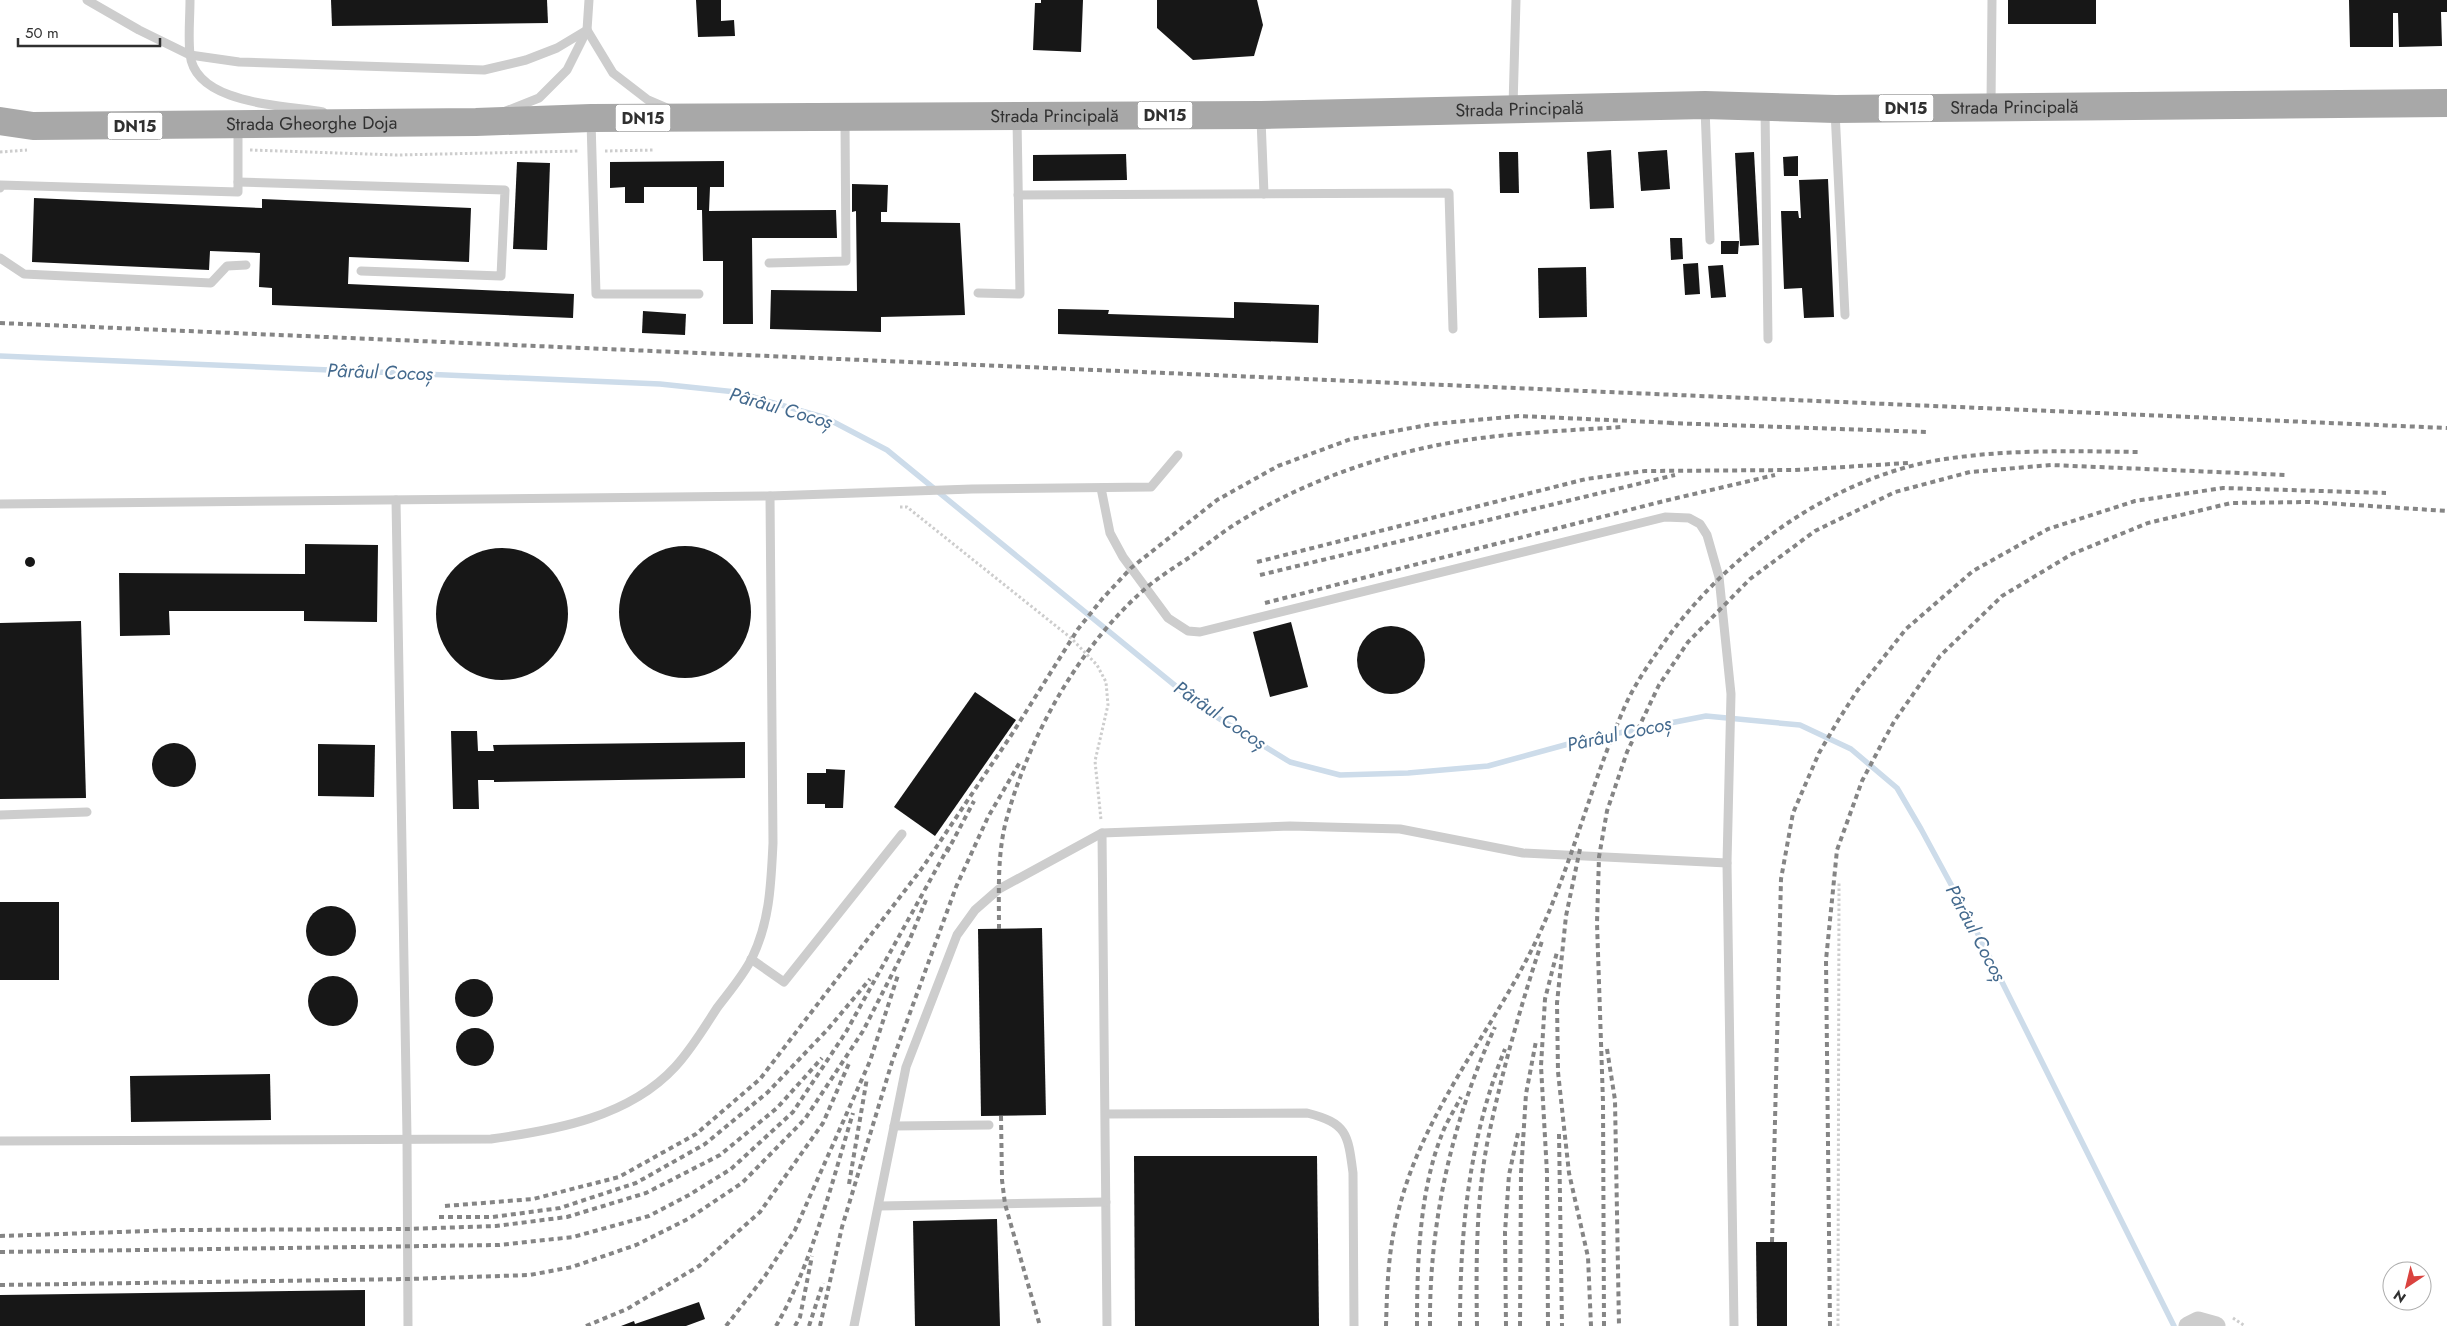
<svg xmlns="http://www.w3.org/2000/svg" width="2447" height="1326" font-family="Jost,sans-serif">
<rect width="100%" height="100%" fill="#fff"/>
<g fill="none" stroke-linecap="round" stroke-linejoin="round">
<path stroke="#cddcea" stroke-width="5.5" d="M0,356L660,384L736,392L826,418L887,450L1205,710L1290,762L1340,775L1408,773L1488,766L1583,740L1706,716L1800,725L1851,749L1897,788L1921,829L1980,938L2174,1326"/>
</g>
<g fill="#171717">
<path d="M331,0H547L548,23L332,26Z"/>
<path d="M696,0H721V21L734,20L735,36L698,37Z"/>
<path d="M1041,0H1083L1081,52L1033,50L1035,3H1041Z"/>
<path d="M1157,0H1257L1263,25L1254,56L1193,60L1157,28Z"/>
<rect x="2008" y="0" width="88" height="24"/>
<path d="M2349,0H2447V12H2441L2442,46L2399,47L2398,13H2393V47H2350Z"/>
<path d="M1611,150L1614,208L1590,209L1587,152Z"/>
<path d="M1667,150L1670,189L1641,191L1638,152Z"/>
<path d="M1499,152H1518L1519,193H1500Z"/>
<path d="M1754,152L1759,245L1740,246L1735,153Z"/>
<path d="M1126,154L1127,180L1033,181V155Z"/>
<path d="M1798,156V176H1784L1783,157Z"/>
<path d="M724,161V187H710L709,211L836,210L837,238H752L753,324H723V261H703L702,210H697V187H644V203H625V187L610,188V162Z"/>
<path d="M517,162L550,163L547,250L513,249Z"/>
<path d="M1828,179L1834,317L1804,318L1802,288L1784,289L1781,211H1798L1799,218H1801L1799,180Z"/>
<path d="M852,184L888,185L887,212H881V222L960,223L965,315L881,317V332L770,329L771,290L857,291L856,211L852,212Z"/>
<path d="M34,198L262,208V199L471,208L469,262L349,257L348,284L574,294L573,318L272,305V288L259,287L260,253L210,251L209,270L32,262Z"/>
<path d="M1670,238H1682L1683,259L1671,260Z"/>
<path d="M1721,241H1739L1738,254H1721Z"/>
<path d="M1698,263L1700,294L1685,295L1683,264Z"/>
<path d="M1723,265L1726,297L1711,298L1708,266Z"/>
<path d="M1586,267L1587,317L1539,318L1538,268Z"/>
<path d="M1234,302L1319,305L1318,343L1058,334V309L1109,310L1108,314L1234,318Z"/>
<path d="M643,311L686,314L685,335L642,333Z"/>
<path d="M305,544L378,545L377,622L304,621V611H169L170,635L120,636L119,573L305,574Z"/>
<circle cx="685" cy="612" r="66"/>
<circle cx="502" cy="614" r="66"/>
<circle cx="30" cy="562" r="5"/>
<path d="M81,621L86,798L0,799V623Z"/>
<path d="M1291,622L1308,687L1270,697L1253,632Z"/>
<circle cx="1391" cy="660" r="34"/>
<path d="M975,692L1016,720L935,836L894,807Z"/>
<path d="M451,731H477L478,751H494L493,745L745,742V778L494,782V780H478L479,809H453Z"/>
<circle cx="174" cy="765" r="22"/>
<path d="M318,744L375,745L374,797L318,796Z"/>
<path d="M826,769L845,770L843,808H825V804H807V773H826Z"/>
<rect x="0" y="902" width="59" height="78"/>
<circle cx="331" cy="931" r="25"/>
<path d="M1042,928L1046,1115L981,1116L978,929Z"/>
<circle cx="333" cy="1001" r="25"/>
<circle cx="474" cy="998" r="19"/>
<circle cx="475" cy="1047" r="19"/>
<path d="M270,1074L271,1120L131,1122L130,1076Z"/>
<path d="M1134,1156H1317L1319,1326H1135Z"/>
<path d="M997,1219L1000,1326H915L913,1221Z"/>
<path d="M1756,1242H1787V1326H1757Z"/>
<path d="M365,1290V1326H0V1295Z"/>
<path d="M699,1302L705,1319L686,1326H621L634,1321L635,1324Z"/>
</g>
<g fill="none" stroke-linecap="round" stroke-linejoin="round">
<g stroke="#cdcdcd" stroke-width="3" stroke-dasharray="2.5 2.5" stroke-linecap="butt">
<path d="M250,150L397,155L579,151"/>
<path d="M605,151L655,150"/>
<path d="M0,152L27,150"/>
<path d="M900,507H907L1071,638L1097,665L1106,682L1108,705L1095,761L1101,820"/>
<path d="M2233,1318L2245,1326"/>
<path d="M1838,1326L1839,883"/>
</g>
<g stroke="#cdcdcd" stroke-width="9">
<path d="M87,0L139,30L190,55L239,62L484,70L526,60L557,48L587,30"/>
<path d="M190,0C190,18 188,37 190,54C195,105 285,105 323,112"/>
<path d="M587,30L613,73L648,100L669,109"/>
<path d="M1991,104L1992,0"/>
<path d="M1513,106L1516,0"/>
<path d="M1705,108L1710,240"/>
<path d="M1765,109L1768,339"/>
<path d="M506,111L539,98L567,70L587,30L589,0"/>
<path d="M1835,111L1845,315"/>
<path d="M1261,119L1264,194"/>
<path d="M591,121L596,294H699"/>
<path d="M238,182L505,190L501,276L361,271"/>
<path d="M0,188V185L238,192V128"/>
<path d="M1018,195L1449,193L1453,329"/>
<path d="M0,258L24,274L211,283L227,266L246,265"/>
<path d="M769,263L846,261L845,121"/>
<path d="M978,293L1020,294L1017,120"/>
<path d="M1101,488L1110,533L1123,557L1168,618L1188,631L1200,632L1665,517L1689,518L1700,524L1707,535L1719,577L1731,694L1727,863L1734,1326"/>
<path d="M396,500L407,1137L408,1326"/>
<path d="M0,504L770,496L972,489L1151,487L1178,455"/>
<path d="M0,815L87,812"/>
<path d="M1102,833L1107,1326"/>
<path d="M751,959L784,982L902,834"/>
<path d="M1106,1114L1307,1113C1347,1123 1348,1134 1353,1173L1354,1326"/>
<path d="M894,1126L989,1125"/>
<path d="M0,1141L491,1139C556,1130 629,1117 675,1067C691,1050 704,1028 717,1008C729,992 743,976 752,958C770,921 771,883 773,843L770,496"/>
<path d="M879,1206L1106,1202"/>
<path d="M854,1326L906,1067L957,935L975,910L999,889L1102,833L1290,826L1400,829L1523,853L1727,863"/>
</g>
<path stroke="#cdcdcd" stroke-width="19" d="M2188,1326L2198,1321L2216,1326"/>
<path stroke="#a8a8a8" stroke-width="28" id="s1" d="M0,121L33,126L476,122L591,118L1261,115L1705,105L1835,109L2447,103"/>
<g stroke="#858585" stroke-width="4" stroke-dasharray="5 4" stroke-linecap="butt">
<path d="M0,323L2447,428"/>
<path d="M1669,423L1926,432"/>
<path d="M1257,562L1586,479L1645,471L1795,470L1908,463"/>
<path d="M1260,575L1675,475"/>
<path d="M1265,603L1664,501L1775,475"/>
<path d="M1580,849L1566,916L1557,1003L1558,1072L1569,1173L1588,1257L1591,1326"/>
<path d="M947,852L974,801"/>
<path d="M999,929C999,893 997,856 1006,821C1029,736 1079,646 1146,588C1159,577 1175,567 1190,557C1205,546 1221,533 1237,523C1298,485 1368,459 1438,445C1498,433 1561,431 1622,427"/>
<path d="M907,946L926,900"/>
<path d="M1607,1049L1615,1100L1619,1326"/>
<path d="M1001,1116L1002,1180L1005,1204L1040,1326"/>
<path d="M1559,1134L1562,1326"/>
<path d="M849,1184L867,1078"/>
<path d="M445,1206L533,1199L619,1177L696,1134L760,1079L923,867L1012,734L1078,629L1103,598L1131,568L1217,500L1278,466L1351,439L1433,424L1519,416L1675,423"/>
<path d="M439,1217H493L560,1208L636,1183L705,1144L768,1092L828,1029L870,979"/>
<path d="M0,1236L179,1230L407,1229L496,1226L567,1217L646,1193L720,1155L777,1108L822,1058"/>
<path d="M1772,1242L1781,879L1793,813L1819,753L1839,719L1857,691L1906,629L1973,571L2048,529L2135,501L2223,488L2386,493"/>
<path d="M0,1252L499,1245L573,1237L649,1216L689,1195L731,1169L793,1112L846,1032L949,846"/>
<path d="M0,1285L408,1279L530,1275L572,1267L636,1245L688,1219L742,1183L805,1119L863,1031L909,941"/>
<path d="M586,1326L627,1309L699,1266L760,1212L823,1123L850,1061"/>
<path d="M726,1326L765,1276L795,1230L870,1061L898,975"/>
<path d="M776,1326C812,1264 832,1182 853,1113"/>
<path d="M795,1326L800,1317L812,1256"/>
<path d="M809,1326L823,1283"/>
<path d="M820,1326L842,1227L892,1062L956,887L988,817L1020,762"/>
<path d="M1386,1326C1387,1289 1388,1253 1397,1217C1420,1115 1491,1034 1536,941C1572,865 1591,783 1625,706C1634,686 1646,668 1658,651C1720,560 1824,482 1933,461C2001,449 2071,451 2139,452"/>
<path d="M1417,1326C1417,1265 1419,1192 1442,1134C1447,1121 1455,1109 1461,1097"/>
<path d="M1430,1326C1429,1222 1452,1121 1495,1027"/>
<path d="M1460,1326C1460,1231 1469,1137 1505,1049"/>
<path d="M1477,1326C1476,1265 1476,1203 1487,1144C1501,1075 1520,1008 1542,941"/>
<path d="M1506,1326L1505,1232L1509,1175L1518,1133"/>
<path d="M1520,1326L1521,1173L1526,1094L1536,1041"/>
<path d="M1548,1326L1547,1173L1541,1066L1545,999L1557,952"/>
<path d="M1604,1326L1603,1102L1597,923L1599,857L1607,811L1627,752L1659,685L1688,642L1750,579L1815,531L1895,492L1970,472L2051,465L2287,475"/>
<path d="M1830,1326L1826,960L1837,850L1862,781L1880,747L1895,720L1940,656L2002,596L2072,554L2148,523L2231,503L2309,502L2447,511"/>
</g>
</g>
<g text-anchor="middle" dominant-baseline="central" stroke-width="5" stroke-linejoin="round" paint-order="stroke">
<g fill="#fff" stroke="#6e6e6e" stroke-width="1">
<rect x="1878.5" y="94.5" width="55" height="27" rx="4"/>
<rect x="1137.5" y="101.5" width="55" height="27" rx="4"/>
<rect x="615.5" y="104.5" width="55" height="27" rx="4"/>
<rect x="107.5" y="112.5" width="55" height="27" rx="4"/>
</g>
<g font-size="16" font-weight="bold" fill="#303030">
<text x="1906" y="108">DN15</text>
<text x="1165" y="115">DN15</text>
<text x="643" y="118">DN15</text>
<text x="135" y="126">DN15</text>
</g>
<g font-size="18" fill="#303030" stroke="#fff">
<text stroke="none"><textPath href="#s1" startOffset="2015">Strada Principală</textPath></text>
<text stroke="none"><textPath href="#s1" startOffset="1520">Strada Principală</textPath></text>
<text stroke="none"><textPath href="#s1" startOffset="1055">Strada Principală</textPath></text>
<text stroke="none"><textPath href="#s1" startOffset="312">Strada Gheorghe Doja</textPath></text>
</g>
<g font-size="19" font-style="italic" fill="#43698d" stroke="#fff">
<text transform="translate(380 372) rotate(2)">Pârâul Cocoș</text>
<text transform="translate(781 408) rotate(16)">Pârâul Cocoș</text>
<text transform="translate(1220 715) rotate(34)">Pârâul Cocoș</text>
<text transform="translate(1619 734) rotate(-12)">Pârâul Cocoș</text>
<text transform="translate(1976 933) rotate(62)">Pârâul Cocoș</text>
</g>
</g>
<g transform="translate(2407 1286) rotate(215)"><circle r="24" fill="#ffffff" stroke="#acacac"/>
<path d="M0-4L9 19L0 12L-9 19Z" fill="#da433f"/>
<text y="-8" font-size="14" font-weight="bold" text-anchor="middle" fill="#303030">N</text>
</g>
<path d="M18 38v8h142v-8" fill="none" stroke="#303030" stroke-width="2.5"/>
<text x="25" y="38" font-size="15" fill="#303030" stroke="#ffffff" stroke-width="4" paint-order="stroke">50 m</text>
</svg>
